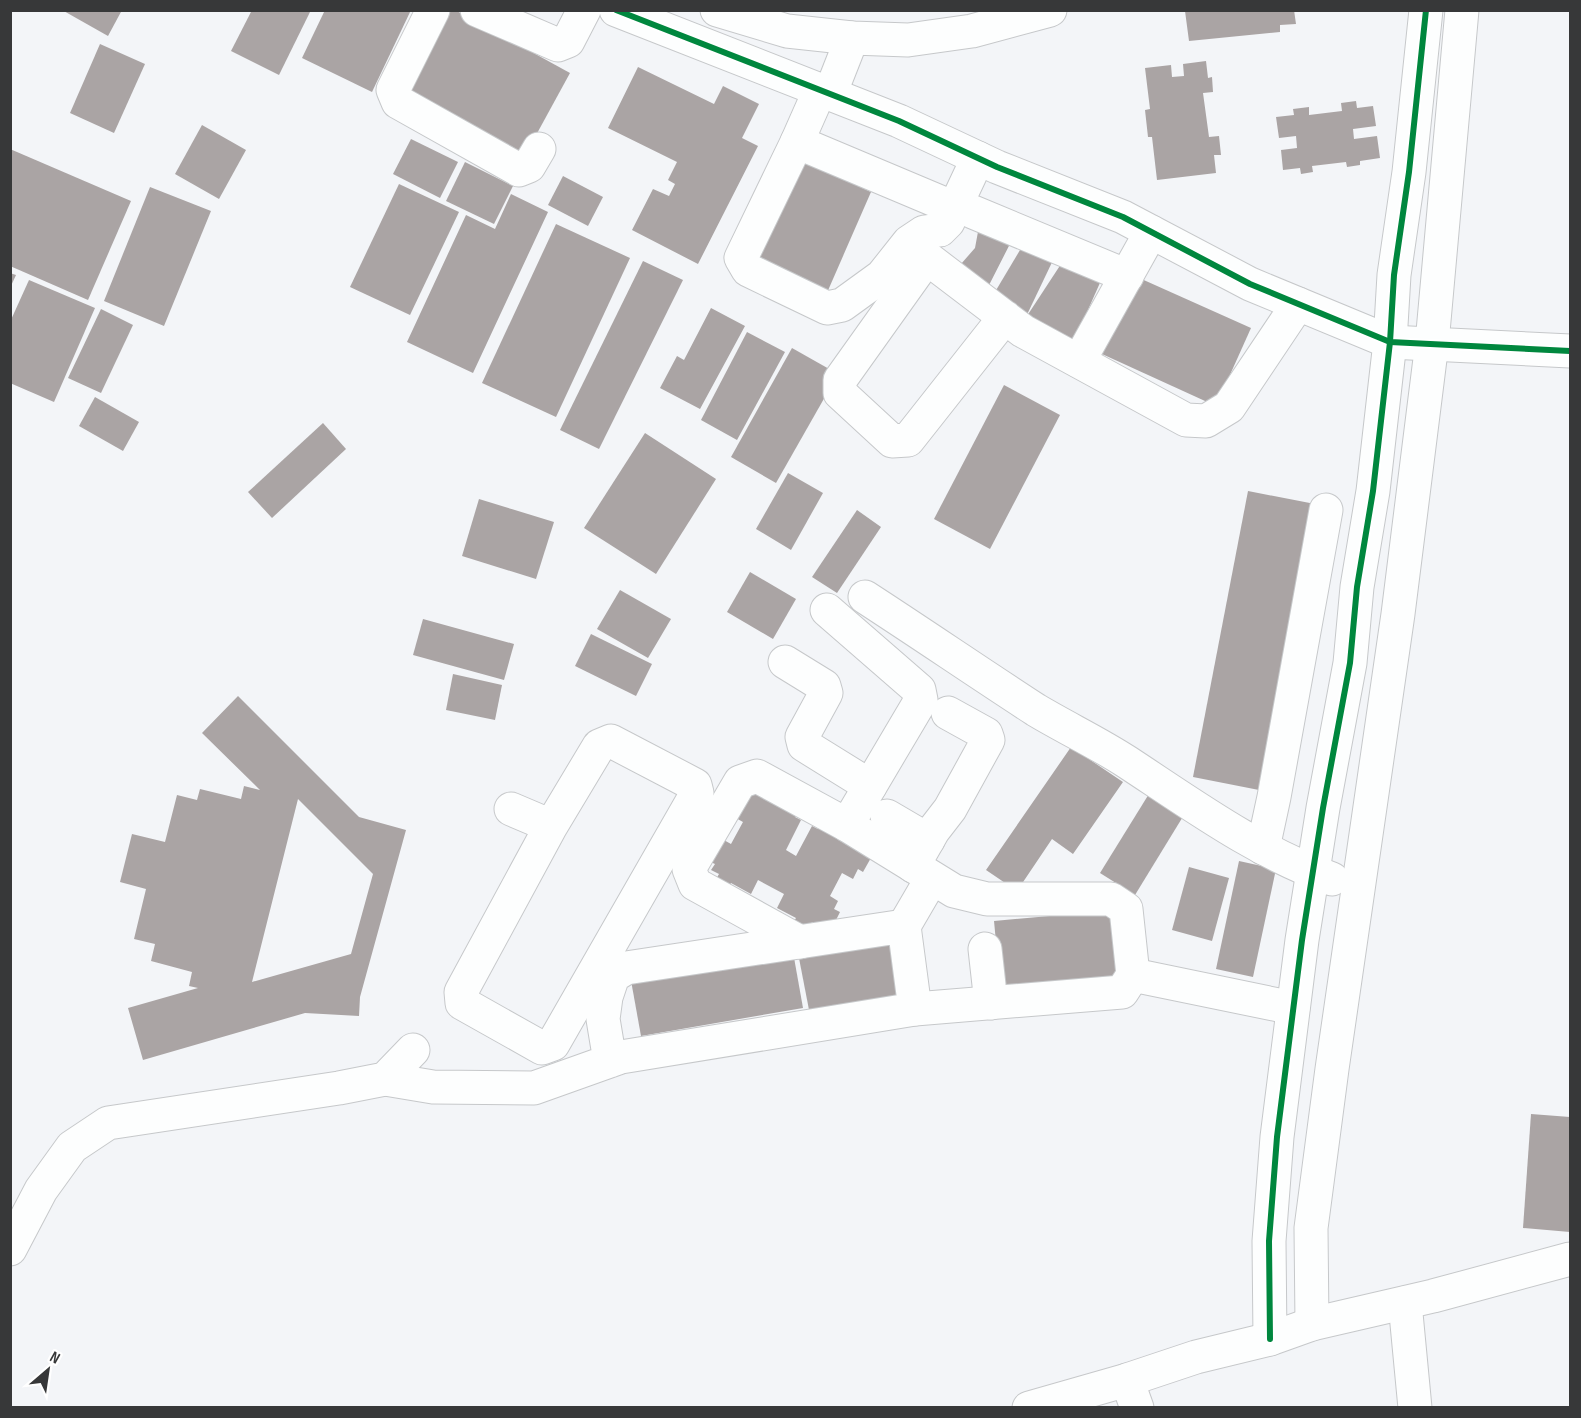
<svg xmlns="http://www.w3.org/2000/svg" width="1581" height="1418" font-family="'Sofia Sans Condensed',sans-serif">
<rect width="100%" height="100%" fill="#f3f5f8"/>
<g fill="#aaa4a4" fill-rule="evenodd">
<path d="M62,10H122L108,36Z"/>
<path d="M252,10H311L279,75L231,51Z"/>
<path d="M325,10H411L372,92L302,58Z"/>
<path d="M447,10H455L570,73L523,159L401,90Z"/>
<path d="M1194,10H1294L1296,24L1280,25V32L1189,41L1185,11Z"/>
<path d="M100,44L145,64L114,133L70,113Z"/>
<path d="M1206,61L1208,78L1212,77L1213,92L1203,93L1209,137L1219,136L1221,155H1214L1216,173L1157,180L1152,137H1148L1145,110L1150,109L1145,68L1171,65L1172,77L1184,76L1183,64Z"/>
<path d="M638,67L714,104L723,86L759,104L742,138L758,146L698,264L632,230L653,189L669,196L675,184L668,180L677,162L608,128Z"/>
<path d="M1356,101L1357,108L1373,106L1376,126L1353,129L1354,139L1377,136L1380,158L1360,161V165L1347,167L1346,162L1312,166L1313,172L1301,174L1300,168L1283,170L1281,150L1297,148L1296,136L1279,138L1276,117L1294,115L1293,109L1309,107V115L1342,111L1341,103Z"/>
<path d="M202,125L246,150L219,199L175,174Z"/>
<path d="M411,139L458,162L440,198L393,174Z"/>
<path d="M10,149L131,201L88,300L10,266Z"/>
<path d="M465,162L513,186L494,224L446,201Z"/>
<path d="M806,162L871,192L826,295L755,261Z"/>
<path d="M563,176L603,197L588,226L548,205Z"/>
<path d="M399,184L459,212L410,315L350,287Z"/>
<path d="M150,187L211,211L164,326L104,301Z"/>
<path d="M511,194L548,212L473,373L407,342L466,215L495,229Z"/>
<path d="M980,221L1014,236L985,293L954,272L975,248Z"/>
<path d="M556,224L630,258L556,417L482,383Z"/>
<path d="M1026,240L1055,256L1024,321L989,302Z"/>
<path d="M643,261L683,280L599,449L560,430Z"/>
<path d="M1063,261L1103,276L1072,346L1025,319Z"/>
<path d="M10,273L16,275L10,288Z"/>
<path d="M1137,277L1251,328L1216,406L1102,354Z"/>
<path d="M29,280L95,308L54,402L10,383V322Z"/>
<path d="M711,308L745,326L700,409L660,388L677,356L684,360Z"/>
<path d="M101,309L133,325L101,393L68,378Z"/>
<path d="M747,332L785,352L737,440L701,420Z"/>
<path d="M792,348L838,374L776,483L731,457Z"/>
<path d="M1004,385L1060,415L990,549L934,519Z"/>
<path d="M95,397L139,422L123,451L79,426Z"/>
<path d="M323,423L346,449L272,518L248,492Z"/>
<path d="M645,433L716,479L656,574L584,528Z"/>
<path d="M788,473L823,493L791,550L756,529Z"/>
<path d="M1248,491L1315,504L1259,790L1193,777Z"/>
<path d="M479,499L554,522L536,579L462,556Z"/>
<path d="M857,510L881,527L837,593L812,577Z"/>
<path d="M750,572L796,599L773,639L727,612Z"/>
<path d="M620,590L671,619L648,658L597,629Z"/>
<path d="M423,619L514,644L504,680L413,655Z"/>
<path d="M591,634L652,664L636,696L575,666Z"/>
<path d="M453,674L502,685L495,720L446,710Z"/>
<path d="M238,696L359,817L406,830L360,997L359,1016L305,1013L143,1060L128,1008L198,988L189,986L192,972L151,961L155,944L134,939L146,889L120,882L132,834L165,842L177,795L197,800L200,789L241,799L244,786L260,790L202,733ZM298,799L373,874L351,954L252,982Z"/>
<path d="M1071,747L1123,782L1073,854L1052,839L1017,891L986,870Z"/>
<path d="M754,789L799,811L795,817L801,820L786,850L796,856L812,826L818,829L821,824L872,856L863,872L858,869L853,879L842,873L830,896L838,901L834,909L840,912L833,926L823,921L820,927L812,922L808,929L794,921L796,918L777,908L784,894L758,880L751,894L731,883L728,888L715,881L719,874L711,870L715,864L706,860L722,839L731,844L743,822L734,817Z"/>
<path d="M1152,789L1187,810L1135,895L1100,873Z"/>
<path d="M1239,861L1276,869L1253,977L1216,969Z"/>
<path d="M1189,867L1229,878L1212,941L1172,930Z"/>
<path d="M1116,910L1123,984L1001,995L994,921Z"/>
<path d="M891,934L905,995L810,1015L798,953Z"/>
<path d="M793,952L803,1008L641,1036L630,975Z"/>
<path d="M1531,1114L1570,1117V1232L1523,1228Z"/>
</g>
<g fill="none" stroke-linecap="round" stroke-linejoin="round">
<g stroke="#c6c8ca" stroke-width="35">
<g id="minor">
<path d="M433,10L393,90L398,102L519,170L529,166L539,149"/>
<path d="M477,10L558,45L568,41L584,10"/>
<path d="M616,10L899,121L997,167L1123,217L1250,284L1390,342L1570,351"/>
<path d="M717,10L787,31L852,38L908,40L972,31L1050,10"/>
<path d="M830,94L852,38"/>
<path d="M797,142L820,90"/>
<path d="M954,208L797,142L741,258L748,270L827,308L842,305L882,276L909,242L924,232L940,230L948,222L978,158"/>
<path d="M973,212L1127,276"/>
<path d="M1005,317L908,440L892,441L840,393V380L927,258L1023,331L1186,420L1206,421L1229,407L1298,304"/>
<path d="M1079,361L1151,232"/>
<path d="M865,597C922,634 979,673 1036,710C1066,728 1098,743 1127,762C1194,806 1257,852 1332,879"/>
<path d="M827,610L919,690L921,700L847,825"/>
<path d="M785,662L824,686L826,693L802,737L804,745L870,786"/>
<path d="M511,809L551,826L599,746L611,741L695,785L697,793L553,1044L542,1048L462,1003L461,992L551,826"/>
<path d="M887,816L928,840"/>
<path d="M1263,848L1274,797L1326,510"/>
<path d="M913,866L933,831L950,809L988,740L986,734L948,713"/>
<path d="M904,926L932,878"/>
<path d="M800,942L695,884L689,869L740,782L757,776L847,825L954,891L987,899H1111L1126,909L1133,975L1122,992L915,1009"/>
<path d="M985,949L991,1003"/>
<path d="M1133,975L1293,1008"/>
<path d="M385,1079L433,1087L534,1088L621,1057L915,1009L904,926L626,968L613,976L606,997L603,1019L610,1061"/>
<path d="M10,1249L41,1190L72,1147L108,1123L339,1088L385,1079L413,1050"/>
<path d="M1405,1303L1415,1408"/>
<path d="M1312,1324L1311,1228L1332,1069L1398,614L1432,343L1462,10"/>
<path d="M1270,1339L1269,1241L1277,1137L1302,940L1323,808L1350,663L1357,587L1373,491L1390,342L1394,275L1409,172L1426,10"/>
<path d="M1127,1380L1137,1408"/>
<path d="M1029,1408L1127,1380L1196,1357L1270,1339L1312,1324L1433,1296L1570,1259"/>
</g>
</g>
<use href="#minor" stroke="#fdfefe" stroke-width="33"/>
<g stroke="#fff" stroke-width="10">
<g id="cycleway">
<path d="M616,10L899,121L997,167L1123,217L1250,284L1390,342L1570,351"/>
<path d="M1270,1339L1269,1241L1277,1137L1302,940L1323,808L1350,663L1357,587L1373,491L1390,342L1394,275L1409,172L1426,10"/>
</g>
</g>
<use href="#cycleway" stroke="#00873e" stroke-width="6"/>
</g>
<rect width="1581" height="1418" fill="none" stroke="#373839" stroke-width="24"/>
<g transform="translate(48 1370) rotate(29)" stroke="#ffffff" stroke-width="4.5" paint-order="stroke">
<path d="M0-4.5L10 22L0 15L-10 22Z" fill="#373839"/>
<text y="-9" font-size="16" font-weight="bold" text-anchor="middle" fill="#373839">N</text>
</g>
</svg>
